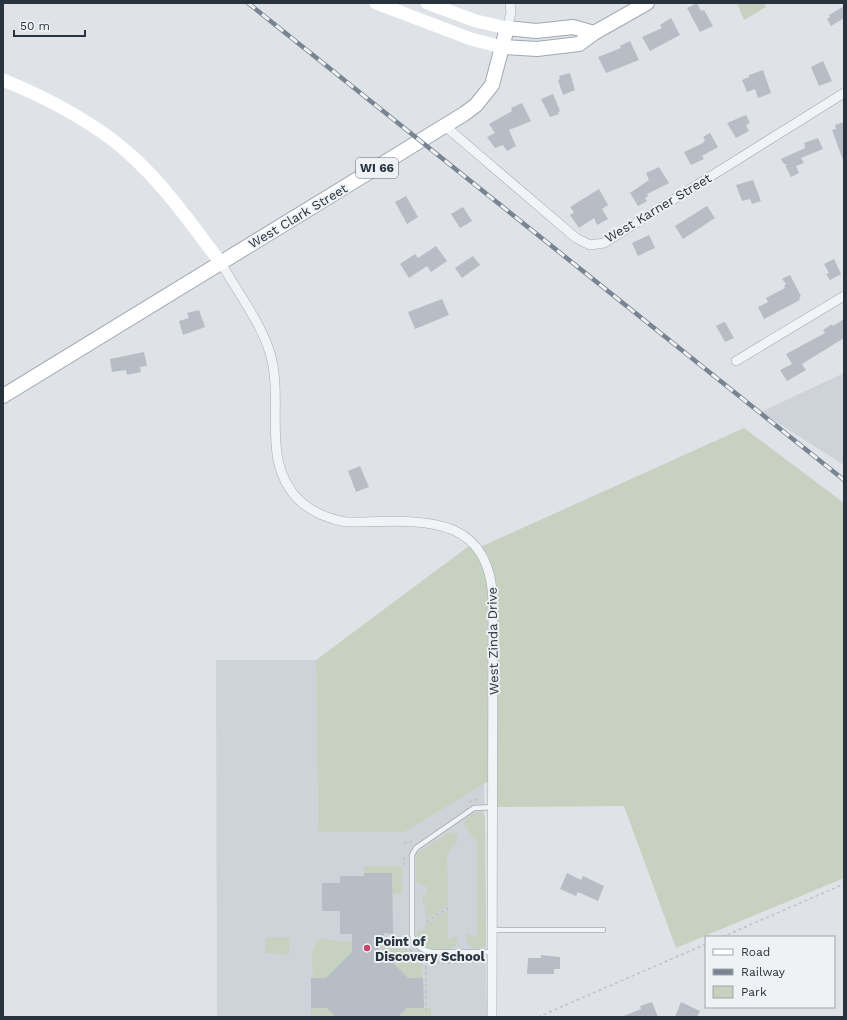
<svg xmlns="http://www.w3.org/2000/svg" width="847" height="1020" font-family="'Work Sans',sans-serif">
<rect width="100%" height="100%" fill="#dfe3e8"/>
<g fill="#cdd3d9">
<path d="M844,373V465L761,412Z"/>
<path d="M216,660H316L318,832L484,782L487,1017H217Z"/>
</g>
<g fill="#c6d1c0">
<path d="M737,3H765L766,7L744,20Z"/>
<path d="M744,428L844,503V878L676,948L624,806L494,807V778L404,832H318L316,660L473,543L478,548Z"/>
<path d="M476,812L483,814L485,817L486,945L477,950C470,947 464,941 467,933L477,937V843L464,824L466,818Z"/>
<path d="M449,832L456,834C461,844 450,846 447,855L448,905L426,920V906L423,904L422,894L427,895V887L416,882V854Z"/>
<path d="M364,866H402V894H393L392,873H364Z"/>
<path d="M448,910V940L458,935L456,946C451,949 446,949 440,949C426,949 417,946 417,930H425V925Z"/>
<path d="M266,937L290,938L289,955L265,953Z"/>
<path d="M323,938L337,941H352V952L326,978H314C311,966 309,944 323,938Z"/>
<path d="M404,943L411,954L422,962V978H408L381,952V944Z"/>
<path d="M311,1008H327L336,1017H311Z"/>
<path d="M407,1008H431V1017H398Z"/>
</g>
<g fill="#b6bdc4">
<path d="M697,3L701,11L704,10L713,26L700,32L687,8Z"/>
<path d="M844,6V18L831,26L827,19L830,17L829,15Z"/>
<path d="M671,18L680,35L650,51L642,37L662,28L660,25Z"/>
<path d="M630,41L639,60L606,73L598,57L621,48L620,46Z"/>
<path d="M823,61L832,81L819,86L811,67Z"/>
<path d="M763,70L771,93L758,98L755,89L747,92L742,80L749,77V75Z"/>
<path d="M570,73L575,90L563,95L558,80L560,79L559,76Z"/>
<path d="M553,94L560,111L558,112L559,114L550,117L541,99Z"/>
<path d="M522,103L531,121L509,130L516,146L507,151L503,145L495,148L487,137L495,133L489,124L512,111L511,108Z"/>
<path d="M746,115L750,123L746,125L749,131L736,138L727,123Z"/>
<path d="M844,122V159L843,160L832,130L836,129L835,125Z"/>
<path d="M710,133L718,147L702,156L704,159L691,165L684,152L703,143L705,140L703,137Z"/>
<path d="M818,138L823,149L801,158L804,163L796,166L799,173L791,177L785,165L788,164H784L781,159L805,148L804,143Z"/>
<path d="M659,167L669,183L647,194L648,196L645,198L647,201L638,206L630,193L649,180L646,173Z"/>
<path d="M753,180L761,201L752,204L750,199L742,201L736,185Z"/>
<path d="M599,189L608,205L602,209L608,219L597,225L594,218L579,228L570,215L574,212L570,207Z"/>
<path d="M406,196L418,217L407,224L395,202Z"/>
<path d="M707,206L715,218L683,239L675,226Z"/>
<path d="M463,207L472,221L460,228L451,214Z"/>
<path d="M649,235L655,248L638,256L632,243Z"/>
<path d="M436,246L447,261L431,272L427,266L409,278L400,264L415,254L418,258Z"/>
<path d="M473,256L480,265L462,278L455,268Z"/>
<path d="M834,259L841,274L830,280L826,274L829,273L824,264Z"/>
<path d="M790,275L801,296L799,298L800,300L764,319L758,307L768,302L766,298L785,288L784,286L786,284L782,279Z"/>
<path d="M442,299L449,315L415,329L408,312Z"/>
<path d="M199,310L205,327L183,335L179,321L189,318L187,313Z"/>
<path d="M844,319V338L802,364L806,370L787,381L780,370L792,364L786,354L825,333L823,330L832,324L833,326Z"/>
<path d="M724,322H725L734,338L725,342L716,326Z"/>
<path d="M144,352L147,366L140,367L141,372L127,375L126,370L112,372L110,359Z"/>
<path d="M360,466L369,487L356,492L348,471Z"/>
<path d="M364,873H392L393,934L384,933V944H374L408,978H423L424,1008H407L398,1017H336L327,1008H311V978H326L352,952V934H340V911H322V883H340V876H364Z"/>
<path d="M567,873L581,880L583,876L604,886L598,901L578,892L576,896L560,889Z"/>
<path d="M541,955L560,957V969H554V974H527L528,958H541Z"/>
<path d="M652,1002L658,1017H621L641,1009L640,1006Z"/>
<path d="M681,1002L700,1011L697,1017H675Z"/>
</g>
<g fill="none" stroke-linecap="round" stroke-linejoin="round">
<g stroke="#a4abb2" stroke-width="6">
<g id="lane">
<path d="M492,930H603"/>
<path d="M492,952H432C421,950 415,946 412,935V855L416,848L474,808L494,807"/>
</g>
</g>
<g stroke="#a4abb2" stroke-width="10">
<g id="street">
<path d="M507,28L511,13L510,3"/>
<path d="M445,126L576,238L590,245L604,243L844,93"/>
<path d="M221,263C237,291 261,323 270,353C285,402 259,462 300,501C313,513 329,519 346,522C415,522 490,508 493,602L492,1017"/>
<path d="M736,361L844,296"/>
</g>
</g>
<g stroke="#9ea9b3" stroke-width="16">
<g id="primary">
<path d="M502,47L537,49L579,44L594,33L647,3"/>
<path d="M3,396L464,114L476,105L492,85L507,28L536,31L573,27L594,33"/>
</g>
</g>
<g stroke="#bdc1c6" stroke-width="1.5" stroke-dasharray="3 3" stroke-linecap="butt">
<path d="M469,802L478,799"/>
<path d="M404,843L412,841"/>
<path d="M404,857V865"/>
<path d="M426,922L448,908"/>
<path d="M722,937L844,884"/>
<path d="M410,949C424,969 457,962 478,962"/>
<path d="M426,960V1010"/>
<path d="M538,1017L706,944"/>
</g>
<use href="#lane" stroke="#f1f3f6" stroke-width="4.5"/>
<use href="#street" stroke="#f1f3f6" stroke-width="9"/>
<g stroke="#fff" stroke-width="13">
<path d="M376,3L471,39L502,47"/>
<path d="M427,3L476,21L507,28"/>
<path d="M3,80C48,98 101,126 136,160C168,190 194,228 221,263"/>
</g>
<use href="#primary" stroke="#fff" stroke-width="14"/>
<g stroke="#788491" stroke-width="4.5">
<path id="rail" d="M248,3L844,480"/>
</g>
<use href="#rail" stroke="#eef2f5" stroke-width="3" stroke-dasharray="9" stroke-linecap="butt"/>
</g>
<circle fill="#ca466a" stroke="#eef2f5" stroke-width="1.5" cx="367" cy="948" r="4"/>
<g text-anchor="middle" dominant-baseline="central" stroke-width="4" stroke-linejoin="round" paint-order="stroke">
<rect fill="#eef2f5" stroke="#636c75" stroke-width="1" x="356" y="158" width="42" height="20" rx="3"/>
<g font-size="12" font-weight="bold" fill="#28333e">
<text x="377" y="168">WI 66</text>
</g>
<g font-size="13" fill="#28333e" stroke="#eef2f5">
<text transform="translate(658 208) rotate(-31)">West Karner Street</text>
<text transform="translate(298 216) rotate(-31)">West Clark Street</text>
<text transform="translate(493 641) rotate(-91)">West Zinda Drive</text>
</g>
<g font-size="13" font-weight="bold" fill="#28333e" stroke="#eef2f5" text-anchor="start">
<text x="375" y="941">Point of<tspan x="375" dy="15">Discovery School</tspan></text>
</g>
</g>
<rect width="847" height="1020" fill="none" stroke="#28333e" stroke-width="8"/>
<rect x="705" y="936" width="130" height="72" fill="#eef2f5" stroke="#9fa6ac"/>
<rect x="713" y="949" width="20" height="6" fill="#ffffff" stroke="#9fa6ac"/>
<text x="741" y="956" font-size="12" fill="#28333e">Road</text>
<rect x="713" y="969" width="20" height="6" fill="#788491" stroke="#9fa6ac"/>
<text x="741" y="976" font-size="12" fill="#28333e">Railway</text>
<rect x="713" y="986" width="20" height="12" fill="#c6d1c0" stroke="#9fa6ac"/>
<text x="741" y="996" font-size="12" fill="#28333e">Park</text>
<path d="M14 30v6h71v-6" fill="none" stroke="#28333e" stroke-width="2"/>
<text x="20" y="30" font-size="12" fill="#28333e" stroke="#eef2f5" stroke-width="3" paint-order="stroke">50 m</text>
</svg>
